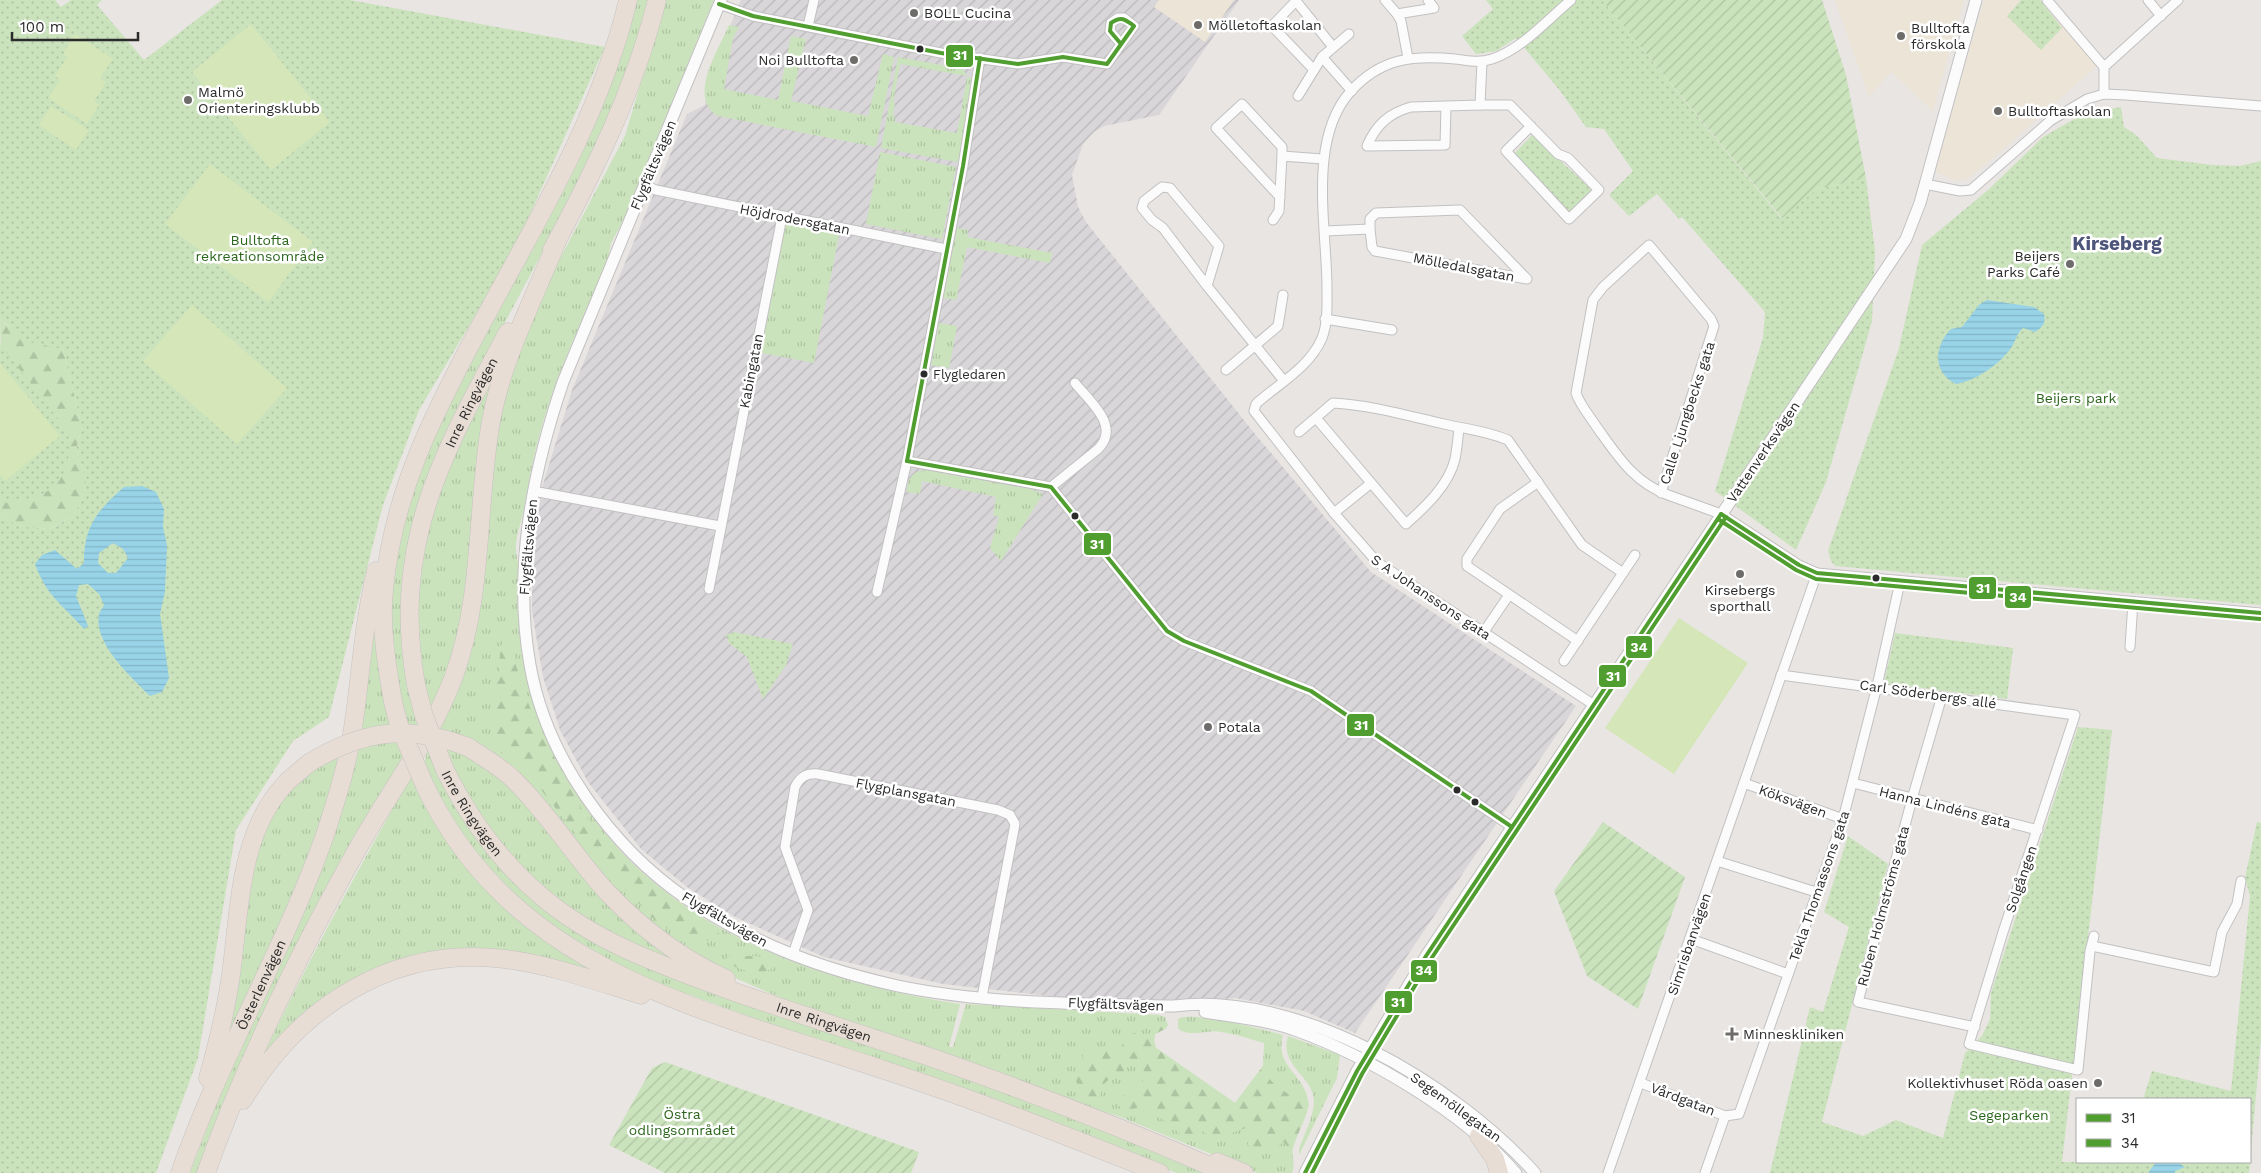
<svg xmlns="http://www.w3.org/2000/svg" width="2261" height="1173" font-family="'Work Sans',sans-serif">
<defs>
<pattern id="industrial-furrows" width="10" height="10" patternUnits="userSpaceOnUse" patternTransform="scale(1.25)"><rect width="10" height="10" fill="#d9d6d9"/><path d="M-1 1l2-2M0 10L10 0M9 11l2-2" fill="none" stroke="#bab8ba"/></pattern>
<pattern id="grass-tufts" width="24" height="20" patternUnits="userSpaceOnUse" patternTransform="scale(1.25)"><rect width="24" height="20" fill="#cbe3bc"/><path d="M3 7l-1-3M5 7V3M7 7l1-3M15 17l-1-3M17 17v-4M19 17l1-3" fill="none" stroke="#aec3a2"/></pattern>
<pattern id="forest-firs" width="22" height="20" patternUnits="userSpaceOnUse" patternTransform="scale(1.25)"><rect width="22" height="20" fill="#cbe3bc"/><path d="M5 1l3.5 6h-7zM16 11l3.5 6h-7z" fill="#aec3a2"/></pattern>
<pattern id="park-dots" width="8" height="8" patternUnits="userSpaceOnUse" patternTransform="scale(1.25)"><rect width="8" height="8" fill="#cbe3bc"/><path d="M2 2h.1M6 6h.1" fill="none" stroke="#aec3a2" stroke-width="1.8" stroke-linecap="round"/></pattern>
<pattern id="garden-furrows" width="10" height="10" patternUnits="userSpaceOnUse" patternTransform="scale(1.25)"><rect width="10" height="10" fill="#cbe3bc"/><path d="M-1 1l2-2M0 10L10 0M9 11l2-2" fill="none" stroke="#aec3a2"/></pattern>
<pattern id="water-rules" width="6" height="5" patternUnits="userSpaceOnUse" patternTransform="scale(1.25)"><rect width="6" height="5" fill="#98d3e8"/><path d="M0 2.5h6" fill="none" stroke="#83b5c7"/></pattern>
</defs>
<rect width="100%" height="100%" fill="#e8e5e2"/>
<path fill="url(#industrial-furrows)" d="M741,0H1239L1159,115L1104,126L1094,132L1083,144L1072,175L1078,207L1086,222L1255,434L1371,572L1576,706L1355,1033L1304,1011L1236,998L1158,1004L1058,997L943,984L824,957L735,917L687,887L641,849L588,782L560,730L543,677L532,611V560L541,491L572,390L687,114L705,105L708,79Z"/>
<g fill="#ebe4d7">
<path d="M1159,0H1234L1205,42L1154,7Z"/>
<path d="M1835,0H1964L1933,111L1891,72L1869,97Z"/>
<path d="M1984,0H2046L2099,64L1992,159L1967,179L1956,181L1938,173L1935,167Z"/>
</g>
<g fill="url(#grass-tufts)">
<path d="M636,0H651L614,106L558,223L469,390L418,508V728H408L399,694L390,615L391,585L411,487Z"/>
<path d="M665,0H714L624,219L611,243L608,259C588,309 563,358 547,410C536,442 530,475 524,509C522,520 517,532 516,544C515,553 518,560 519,569C519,575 517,582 517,589C517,625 524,660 534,694C590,896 769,974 960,1004L949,1047H953L966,1004L1159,1015L1165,1017L1168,1025L1165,1029L1155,1034L1154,1041L1156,1048L1235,1103L1263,1066L1264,1043C1250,1039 1236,1034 1221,1032C1208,1029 1192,1038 1178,1029V1019C1190,1010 1266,1030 1283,1035C1275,1066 1300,1071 1307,1096C1312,1113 1297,1131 1293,1147C1291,1157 1296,1163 1292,1173H1258L1118,1116L1079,1104L786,1000L705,965L641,919L551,815L437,732L491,478L503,395L539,298L625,136Z"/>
<path d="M729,25L739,27L733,38L724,89L778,100L791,36L806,39L791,101L868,116L883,54L894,57L876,147L718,116C687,97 718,51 729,25Z"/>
<path d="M898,57L963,69L967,76L900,64L893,103H895L893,116L895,117V122L957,133L967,77L973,78L958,162L881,148Z"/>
<path d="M880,152L956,167L942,239L866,224Z"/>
<path d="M784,219L840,230L814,363L757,352Z"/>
<path d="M957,228L968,230L967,237L1052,253L1050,263L967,247L956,300L943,298Z"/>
<path d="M939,323L957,326L949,368L931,365Z"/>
<path d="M501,359L470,579L452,657L431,712C410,631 415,547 447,469C462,432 483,396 501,359Z"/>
<path d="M925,470L1030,489L1043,494L1001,561L990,548L999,517L993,515L996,497L922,481L920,494L907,492C908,479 911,472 925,470Z"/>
<path d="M375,592L394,728L359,733Z"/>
<path d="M396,738L404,760L200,1173H190C204,1136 218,1099 234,1063C280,958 337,859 358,745Z"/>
<path d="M441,744L450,746L494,769L692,966C566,923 498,865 441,744Z"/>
<path d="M428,749L436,768L563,920L1212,1173H1177L638,976L542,922L475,856L423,768Z"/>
<path d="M342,750L325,820L221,1060L242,923L263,829L291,785Z"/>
<path d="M411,776C456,873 524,937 621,983L524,958L390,968L258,1067C304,967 357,872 411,776Z"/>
<path d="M1288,1036L1340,1055L1337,1078L1299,1155V1149C1304,1135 1314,1116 1314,1101C1313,1075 1279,1067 1288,1036Z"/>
</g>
<g fill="url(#forest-firs)">
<path d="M0,319L8,326L63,349L82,427L76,450L86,481L82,500L73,516L49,529L25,527L11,522L0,513V497L5,503Z"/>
<path d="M506,639L510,642L524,694L539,727L578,803L603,842L617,852L647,882L686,913L728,939L719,941L683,939L655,920L598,862L520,763L498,751L491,733L495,710L494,682L499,677L500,647Z"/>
<path d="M732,955C745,958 769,952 777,965C760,979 743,970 726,963L727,956Z"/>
<path d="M1160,1023L1168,1025L1165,1029L1155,1034L1154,1041L1156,1048L1235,1103L1263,1066C1268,1086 1291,1096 1309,1103L1308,1109L1291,1152L1284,1142L1275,1148L1252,1151L1248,1145L1249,1127L1228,1134L1210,1136L1203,1131L1186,1139L1167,1122L1140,1107C1131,1110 1125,1111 1117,1104L1126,1092L1142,1087L1144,1065L1140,1057L1128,1064L1120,1077C1105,1078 1103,1084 1100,1098L1092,1100L1082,1096L1076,1081L1084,1052L1121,1048L1126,1036L1134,1033L1146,1037Z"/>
</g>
<g fill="url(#park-dots)">
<path d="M0,0H55L61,7L71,0H102L97,5L144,60L222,0H350L605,47L513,252L419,410L383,505L329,717L293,741L236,830L198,1058L156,1173H0V513L11,522L25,527L50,529L73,516L82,500L86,481L76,450L82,427L63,349L29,342L0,319Z"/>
<path d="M1486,0H1602L1781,218L1817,189L1866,178L1875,252L1872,321L1826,482L1796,550L1715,491L1763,338L1765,312L1682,217L1679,219L1657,194L1629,216L1609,195L1633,171L1604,129L1586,127L1561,92L1516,38L1496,51L1476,54L1462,36L1493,9Z"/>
<path d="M2021,0H2040L2062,28L2041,50L2007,16Z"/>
<path d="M2121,107L2124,127L2136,135L2157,158L2212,165L2240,166L2261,161V605L1835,566L1831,561L1828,551L1899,348L1922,245L1988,190L2043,137L2083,114Z"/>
<path d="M1532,135C1552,155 1574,171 1593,192L1569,215L1513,155Z"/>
<path d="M0,344L72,437C64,489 56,494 4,503L0,497Z"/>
<path d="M734,632L793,644L786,665L763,699L747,657L729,643L726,635Z"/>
<path d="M1895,633L2013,648L2007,699L1884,683Z"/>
<path d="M2078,727L2112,730L2062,1162H2250V1099H2143L2152,1071L2231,1091L2250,896L2245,878L2257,822L2261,823V1039L2249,1173H1770L1810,1007L1823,1012L1849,927L1824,912L1848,836L1888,864L1822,1122L1863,1136L1896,1120L1943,1138L1965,1053L1982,1036L1990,1019L1991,993Z"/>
</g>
<g fill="url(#garden-furrows)">
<path d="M1602,0H1822L1846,75L1866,178L1817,189L1782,218Z"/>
<path d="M1603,822L1685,877L1638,1009L1587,976L1554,891Z"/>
<path d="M665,1062L919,1152L911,1173H665L609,1145L652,1068Z"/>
</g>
<g fill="#d5e6b9">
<path d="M251,24L330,122L271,170L192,72Z"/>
<path d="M75,34L113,59L100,78L106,82L94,101L99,105L87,124L48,98L60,80L55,76L67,57L63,54Z"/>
<path d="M51,106L89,130L76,150L39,125Z"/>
<path d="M210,164L313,242L268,302L165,224Z"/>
<path d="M192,305L287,388L237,444L143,361Z"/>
<path d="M0,363L60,436L5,481L0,474Z"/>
<path d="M1679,618L1748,663L1674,774L1605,728Z"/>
</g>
<g fill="url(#water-rules)" fill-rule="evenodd">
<path d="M1987,300L2034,307L2044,314C2046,323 2043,327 2035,332L2023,328C2016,334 2016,341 2011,348C1999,365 1975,381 1956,384C1932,372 1934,346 1951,329L1962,327L1979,305Z"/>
<path d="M142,486L156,492L164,509L163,527L167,545L165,592L160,614L169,678L162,692L150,696C133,679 93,643 99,615C99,612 103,608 104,605L99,594L88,584L79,585L76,596L88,626L84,629C62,604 47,597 35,564L42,555L55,550L77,569L84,563C84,526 97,511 124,487ZM113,543L123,549L128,558L116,573H108L98,563L99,553Z"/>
<path d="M2156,1162H2177L2185,1167L2175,1171V1173H2148Z"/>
</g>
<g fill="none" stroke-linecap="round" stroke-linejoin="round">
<g stroke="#c2c1c2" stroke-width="11">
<g id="minor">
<path d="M1385,0L1397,14"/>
<path d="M1571,0C1547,20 1522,49 1492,59C1480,63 1468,61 1455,59C1413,55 1381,58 1351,91C1307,139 1327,228 1327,289C1327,304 1328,323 1322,338C1310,367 1278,384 1256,404L1254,411L1334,513L1377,562L1594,705"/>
<path d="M2047,0L2104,67"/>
<path d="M2148,0L2161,16"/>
<path d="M719,4L753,16L941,53L1018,64L1063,57L1107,64L1134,26L1124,18H1118L1111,23L1110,31L1121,44"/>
<path d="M808,26L814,0"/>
<path d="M1322,57L1352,91"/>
<path d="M1408,58L1401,21L1397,14L1434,8L1428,0"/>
<path d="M1314,70L1272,26L1296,1L1333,47"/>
<path d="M2104,94V67L2178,0"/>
<path d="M1298,96L1322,57L1349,34"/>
<path d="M1480,105H1510L1558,154L1568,158L1599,190L1569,219L1506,151L1531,126"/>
<path d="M1446,106L1445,145L1367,146C1376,125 1389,113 1411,107L1480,105L1482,62"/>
<path d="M1925,184L1960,191L1971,190L2050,121L2087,99L2104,94L2126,95L2261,106"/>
<path d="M644,185L656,190L946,249"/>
<path d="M1280,197L1216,128L1242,104L1282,147V156"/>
<path d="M1273,220L1279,211L1282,156L1323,159"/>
<path d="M1325,231L1370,229L1372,247L1375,251L1527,279L1460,210L1376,213L1370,219V229"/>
<path d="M1207,286L1219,246L1170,188L1162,187L1144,201L1142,208L1152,220L1163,228L1207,286L1284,381"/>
<path d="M1325,319L1392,330"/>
<path d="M1226,370L1278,326L1283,295"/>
<path d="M1316,418L1406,524C1425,507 1449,485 1455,459C1457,449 1458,438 1459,428"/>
<path d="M1299,432L1333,403C1371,405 1408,416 1444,424C1466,429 1487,431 1508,440L1582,545L1623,573"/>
<path d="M907,461L1051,487L1167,631L1184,641L1311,691L1512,827"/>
<path d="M1538,482L1500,509L1467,559V566L1578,641"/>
<path d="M1051,487L1098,449C1121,426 1090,402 1075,383"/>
<path d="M533,491L720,526"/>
<path d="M1661,493L1714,326L1711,319L1649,245L1603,287L1593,300L1576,393C1580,405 1589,415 1596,426C1617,455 1633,482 1668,495L1721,514L1799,565L1817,573L2261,613"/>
<path d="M1334,513L1370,484"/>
<path d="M709,589L782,217"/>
<path d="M877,592L907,461L963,166L980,58"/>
<path d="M1483,633L1509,595"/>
<path d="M2130,647L2133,602"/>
<path d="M1564,661L1635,555"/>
<path d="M1781,675L2075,715L2003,932L1969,1044L2078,1070L2090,951L2094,936"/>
<path d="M1942,696L1912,799L1858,1002L1975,1027"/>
<path d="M1744,783L1843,819"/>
<path d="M1853,783L2038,830"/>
<path d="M1717,861L1819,893"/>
<path d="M1691,939L1788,974"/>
<path d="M2092,946L2214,972L2222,932L2237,904L2241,881"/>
<path d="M793,954L808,910L785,847L795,787C800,777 806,773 818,774L998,810L1010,815L1015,824L982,997"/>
<path d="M1641,1083L1725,1116"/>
<path d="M1608,1173L1817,573"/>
<path d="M1705,1173L1725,1116L1739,1114L1843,819L1877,686L1900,582"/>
</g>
</g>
<g stroke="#c2c1c2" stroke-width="13">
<g id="tertiary">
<path d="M721,0L563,382C532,473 513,570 530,665C546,757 611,847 687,899C749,942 825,970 898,986C984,1004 1085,1004 1174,1006C1299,991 1454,1083 1535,1173"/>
<path d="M1205,1012C1235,1017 1267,1020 1295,1030C1370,1057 1464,1113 1516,1173"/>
<path d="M1305,1173L1357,1071L1426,956L1906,239L1920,203L1976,0"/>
</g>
</g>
<g stroke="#c5c3c2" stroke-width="19">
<g id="motorway">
<path d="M552,250C595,170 635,88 657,0"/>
<path id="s1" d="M416,685C391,542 443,453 508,332"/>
<path d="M393,702C387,666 380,627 384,589C393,494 432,417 476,334C533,227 600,119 628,0"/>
<path d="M468,747C483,757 501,767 514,780C549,814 574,856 607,892C641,928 680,958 726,979"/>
<path id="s2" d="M445,770C469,818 500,861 540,895C594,942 663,966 729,990C795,1013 861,1034 927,1056C1028,1091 1128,1130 1226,1173"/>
<path d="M425,786C515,974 707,1010 887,1071C979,1101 1069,1137 1160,1173"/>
<path d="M208,1078C217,1046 225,1014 230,981C240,916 237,834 286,783C293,776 302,769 309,763"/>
<path d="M243,1100C299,1006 393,945 505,959C552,965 596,981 641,995"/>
<path d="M1479,1136L1495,1159L1499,1173"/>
<path d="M1217,1162L1244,1173"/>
<path id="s3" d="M180,1173C220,1057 284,951 325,835C337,798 349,760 354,721C361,671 364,621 376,571"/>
<path d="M206,1173C246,1060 300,952 358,848C390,791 431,738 454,676C484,593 476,507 491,421C503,357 533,301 557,241"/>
</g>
</g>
<use href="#minor" stroke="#fcfbfb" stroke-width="9"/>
<use href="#tertiary" stroke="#fcfbfb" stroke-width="11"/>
<use href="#motorway" stroke="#e8ddd4" stroke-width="18"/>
<g stroke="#c5c3c2" stroke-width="19" stroke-linecap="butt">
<g id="motorway-bridge">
<path d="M416,685L424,716L445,770"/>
<path d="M393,702L399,725L425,786"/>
<path d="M309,763C363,730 408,724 468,747"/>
</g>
</g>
<use href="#motorway-bridge" stroke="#e8ddd4" stroke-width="18"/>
<g stroke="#fff" stroke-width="8">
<g id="bus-1">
<path d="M719,4L753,16L941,53L1018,64L1063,57L1107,64L1134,26C1125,19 1121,16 1111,23L1110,31L1121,44"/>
<path d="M907,461L1051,487L1167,631L1184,641L1311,691L1512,827"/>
<path d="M907,461L963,166L980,58"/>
<path d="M1721,514L1799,565L1817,573L2261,613"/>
<path d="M1305,1173L1357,1071L1426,956L1721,514"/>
</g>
</g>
<g stroke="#fff" stroke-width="8">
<g id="bus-2">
<path d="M1718,519L1796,570L1816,579L2260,619"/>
<path d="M1312,1173L1362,1074L1431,959L1726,517"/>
</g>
</g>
<use href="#bus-1" stroke="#509e2f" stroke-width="4"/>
<use href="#bus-2" stroke="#509e2f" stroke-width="4"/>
</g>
<g fill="#6d6c6b" stroke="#fff" stroke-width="2">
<circle cx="914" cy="13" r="5"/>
<circle cx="1198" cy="25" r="5"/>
<circle cx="1901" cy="36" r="5"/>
<circle cx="854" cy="60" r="5"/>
<circle cx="188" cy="100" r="5"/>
<circle cx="1998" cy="111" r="5"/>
<circle cx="2070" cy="264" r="5"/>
<circle cx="1740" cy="574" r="5"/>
<circle cx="1208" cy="727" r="5"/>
<path d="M1729.5 1026.5h5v5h5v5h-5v5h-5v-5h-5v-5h5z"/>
<circle cx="2098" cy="1083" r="5"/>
</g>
<g fill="#2b2b2b" stroke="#fff" stroke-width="2">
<circle cx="920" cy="49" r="4.5"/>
<circle cx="924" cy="374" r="4.5"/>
<circle cx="1075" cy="516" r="4.5"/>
<circle cx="1876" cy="578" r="4.5"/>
<circle cx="1457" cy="790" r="4.5"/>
<circle cx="1475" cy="802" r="4.5"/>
</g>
<g text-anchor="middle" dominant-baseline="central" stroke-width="5" stroke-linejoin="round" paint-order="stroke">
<g font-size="13" fill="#2b2b2b" stroke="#fff" text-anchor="start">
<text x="933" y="374">Flygledaren</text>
</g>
<g font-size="14" fill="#2b2b2b" stroke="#fff" text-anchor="start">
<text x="924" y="13">BOLL Cucina</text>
<text x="1208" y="25">Mölletoftaskolan</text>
<text x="1911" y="28">Bulltofta<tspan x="1911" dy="16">förskola</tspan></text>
<text x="844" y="60" text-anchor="end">Noi Bulltofta</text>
<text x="198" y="92">Malmö<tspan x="198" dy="16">Orienteringsklubb</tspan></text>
<text x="2008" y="111">Bulltoftaskolan</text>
<text x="2060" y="256" text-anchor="end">Beijers<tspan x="2060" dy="16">Parks Café</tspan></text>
<text x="1740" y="590" text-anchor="middle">Kirsebergs<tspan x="1740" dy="16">sporthall</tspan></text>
<text x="1218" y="727">Potala</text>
<text x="1743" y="1034">Minneskliniken</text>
<text x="2088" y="1083" text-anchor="end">Kollektivhuset Röda oasen</text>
</g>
<g font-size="14" fill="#2b2b2b" stroke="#fff">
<text transform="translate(653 165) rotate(-67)">Flygfältsvägen</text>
<text transform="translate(795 219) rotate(11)">Höjdrodersgatan</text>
<text transform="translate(1464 267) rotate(11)">Mölledalsgatan</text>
<text transform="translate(751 371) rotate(-79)">Kabingatan</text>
<text stroke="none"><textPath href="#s1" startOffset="294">Inre Ringvägen</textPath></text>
<text transform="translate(1687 413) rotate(-72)">Calle Ljungbecks gata</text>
<text transform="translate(1763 452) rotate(-56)">Vattenverksvägen</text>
<text transform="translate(528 547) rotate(-85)">Flygfältsvägen</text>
<text transform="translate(1431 597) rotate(34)">S A Johanssons gata</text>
<text transform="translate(1928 694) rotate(8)">Carl Söderbergs allé</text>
<text transform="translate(906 792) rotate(11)">Flygplansgatan</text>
<text transform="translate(1793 801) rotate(20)">Köksvägen</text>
<text transform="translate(1945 807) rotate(14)">Hanna Lindéns gata</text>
<text stroke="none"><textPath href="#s2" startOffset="51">Inre Ringvägen</textPath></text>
<text transform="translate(2021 879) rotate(-71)">Solgången</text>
<text transform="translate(1819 886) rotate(-71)">Tekla Thomassons gata</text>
<text transform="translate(1883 906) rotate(-75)">Ruben Holmströms gata</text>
<text transform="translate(725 919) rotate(30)">Flygfältsvägen</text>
<text transform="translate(1689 944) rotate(-71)">Simrisbanvägen</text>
<text stroke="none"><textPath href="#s3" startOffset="205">Österlenvägen</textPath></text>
<text transform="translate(1116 1004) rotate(2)">Flygfältsvägen</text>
<text stroke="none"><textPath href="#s2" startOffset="471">Inre Ringvägen</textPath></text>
<text transform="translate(1683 1099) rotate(21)">Vårdgatan</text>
<text transform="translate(1456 1107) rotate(36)">Segemöllegatan</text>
</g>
<g font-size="14" fill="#2c661d" stroke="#fff">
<text x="260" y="240">Bulltofta<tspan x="260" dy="16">rekreationsområde</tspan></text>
<text x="2076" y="398">Beijers park</text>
<text x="682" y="1114">Östra<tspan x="682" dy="16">odlingsområdet</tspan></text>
<text x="2009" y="1115">Segeparken</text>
</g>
<g font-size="19" font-weight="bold" fill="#4d557a" stroke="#fff">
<text x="2117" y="243">Kirseberg</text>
</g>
</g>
<g stroke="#fff" stroke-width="2">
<rect x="945" y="44" width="29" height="24" rx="5" fill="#509e2f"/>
<rect x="1083" y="532" width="29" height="24" rx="5" fill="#509e2f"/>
<rect x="1968" y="576" width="29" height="24" rx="5" fill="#509e2f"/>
<rect x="2004" y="585" width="28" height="24" rx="5" fill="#509e2f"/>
<rect x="1625" y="635" width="28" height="24" rx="5" fill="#509e2f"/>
<rect x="1598" y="664" width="29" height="24" rx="5" fill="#509e2f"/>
<rect x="1346" y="713" width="29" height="24" rx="5" fill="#509e2f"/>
<rect x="1410" y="959" width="28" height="24" rx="5" fill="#509e2f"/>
<rect x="1384" y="990" width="29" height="24" rx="5" fill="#509e2f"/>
</g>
<g font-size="14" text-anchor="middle" font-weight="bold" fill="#fff">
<text x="960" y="60">31</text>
<text x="1097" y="549">31</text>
<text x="1983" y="593">31</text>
<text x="2018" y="602">34</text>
<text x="1639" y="652">34</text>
<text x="1613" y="681">31</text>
<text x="1361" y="730">31</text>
<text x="1424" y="975">34</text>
<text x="1398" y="1007">31</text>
</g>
<rect x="2076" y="1098" width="175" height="65" fill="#ffffff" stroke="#aaaaaa"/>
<rect x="2086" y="1114" width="25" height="8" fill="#509e2f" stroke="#aaaaaa"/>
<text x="2121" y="1123" font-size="15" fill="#2b2b2b">31</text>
<rect x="2086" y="1139" width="25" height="8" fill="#509e2f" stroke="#aaaaaa"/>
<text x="2121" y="1148" font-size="15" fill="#2b2b2b">34</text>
<path d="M12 32v8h126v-8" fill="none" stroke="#2b2b2b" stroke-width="2.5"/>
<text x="20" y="32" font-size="15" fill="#2b2b2b" stroke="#ffffff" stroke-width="4" paint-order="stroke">100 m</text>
</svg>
